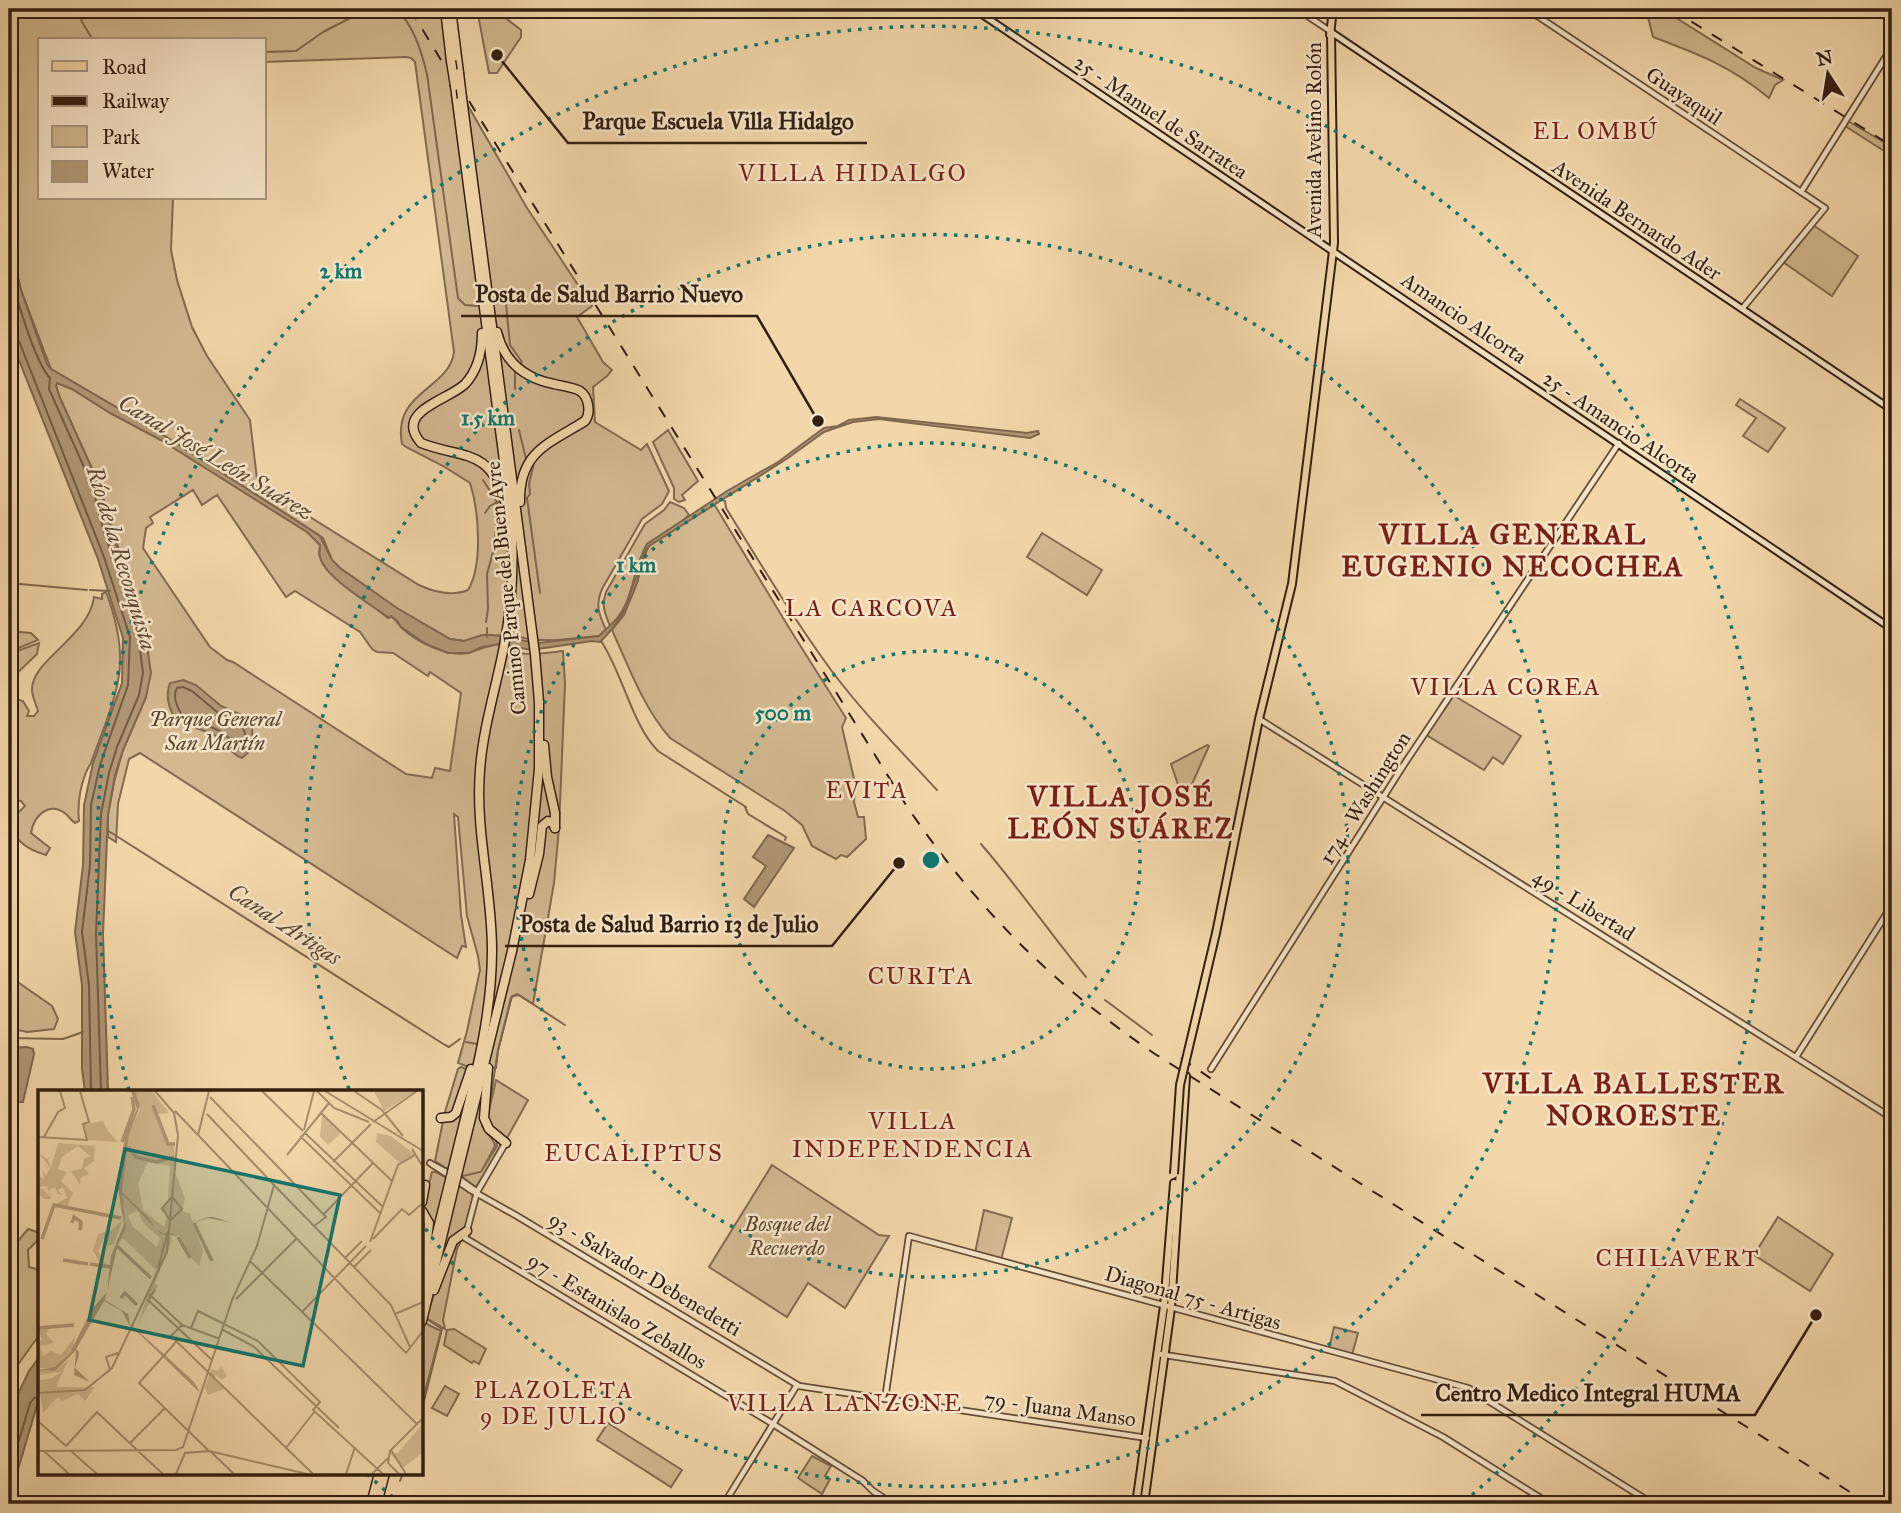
<svg xmlns="http://www.w3.org/2000/svg" width="1901" height="1513" font-family="'IM FELL Great Primer',serif">
<rect width="100%" height="100%" fill="#f3d7aa"/>
<filter id="stains"><feTurbulence type="fractalNoise" baseFrequency=".00286" numOctaves="4"/><feColorMatrix values="0 0 0 0 .2 0 0 0 0 .09 0 0 0 0 .02 0 0 0 .5 -.17"/></filter>
<radialGradient id="worn" r=".72"><stop offset=".6" stop-color="#630" stop-opacity="0"/><stop offset="1" stop-color="#630" stop-opacity=".3"/></radialGradient>
<g fill="#d3b890" stroke="#846b50" stroke-width="2" fill-rule="evenodd">
<path d="M10,9H445L464,153L472,141L467,104L527,208L592,306L577,317L603,362L612,370L607,376L593,387L595,422L641,450L647,444L669,491L662,504L642,519L602,589C595,606 599,614 606,630L599,636L558,640H533L506,634L464,641L450,639L396,608L340,568L332,560L323,538L305,526L157,431L51,369L21,290L14,261ZM40,40H264V62L406,57L411,58L415,62L454,352C449,390 392,391 402,444L406,447L443,466L470,483C479,511 483,565 468,590C451,597 434,592 419,585L262,487L257,479L250,420L207,356L192,327L177,280L171,250L173,198H40Z"/>
<path d="M477,9H494L521,30V37L497,73H489Z"/>
<path d="M1640,9H1662L1756,68L1783,80L1775,85L1769,98C1731,66 1698,54 1653,37L1647,13Z"/>
<path d="M1848,121L1892,147V156L1845,126Z"/>
<path d="M1813,225L1858,256L1832,296L1783,262Z"/>
<path d="M57,383L72,389L110,413L161,440L307,532L320,545L319,555L328,570L388,618L391,616C396,620 398,624 402,628C416,642 448,657 468,653C479,650 488,645 500,644C515,659 544,653 563,651L565,684L559,828L554,883L533,1004L517,994L511,998L498,1051L496,1068L471,1065L466,1066L458,1063L467,1031L480,970L478,956L467,916L458,817L454,814L461,915L466,947L462,946L457,958L140,753L129,759L118,804L116,842L108,837V815L114,782L123,750L146,697L148,647L99,484L60,398L56,386ZM193,490L202,505L217,495L286,597L295,591L360,632L372,649L377,652L393,653L428,676L430,672L461,693L450,771L435,768L432,778L406,774L233,662L227,660L210,647L143,548L146,528L153,523L150,517Z"/>
<path d="M1740,399L1785,428L1768,452L1743,436L1756,418L1736,405Z"/>
<path d="M668,430L698,481L682,495L685,500L679,502L674,499V488L653,442Z"/>
<path d="M670,502L684,508L689,515L678,525L647,544C631,571 635,603 610,626C605,613 601,606 606,592L645,524L664,510Z"/>
<path d="M714,504L791,631L846,718L842,727L855,783L854,802L858,817H864L866,839L847,857L841,855L836,859L812,846L802,825L785,811L670,738C643,707 629,667 612,630L624,615L638,580L641,562L649,546Z"/>
<path d="M1042,533L1102,570L1087,595L1027,557Z"/>
<path d="M106,592C134,666 116,693 91,763C81,779 77,802 79,821L75,823C72,821 69,817 66,814C49,801 34,815 31,833L50,848L46,855C29,850 11,840 11,820L25,806L21,801L11,800L9,803V697L23,701L29,711L27,716H34L38,711C36,704 32,696 32,690C31,660 89,637 94,597L102,599V594Z"/>
<path d="M9,631L31,633L38,640L9,652Z"/>
<path d="M39,643L37,654L9,681V654Z"/>
<path d="M1453,695L1521,736L1503,764L1493,757L1484,770L1428,736L1427,733Z"/>
<path d="M1207,745L1209,746L1184,802L1171,764Z"/>
<path d="M9,976L52,1006L58,1019L54,1029L27,1032L9,1028Z"/>
<path d="M461,1067L468,1070L454,1111L446,1115L445,1112L458,1069Z"/>
<path d="M486,1070L482,1126C486,1133 494,1139 495,1146L481,1172L497,1146L496,1140L486,1132L503,1145L476,1187L460,1177Z"/>
<path d="M473,1071L449,1170L435,1161L443,1121L452,1118Z"/>
<path d="M496,1080L528,1100L506,1140L496,1133L487,1119Z"/>
<path d="M772,1165L879,1235L889,1236L845,1308L808,1283L787,1317L709,1267Z"/>
<path d="M432,1172H436L447,1178L424,1276L431,1222L423,1207Z"/>
<path d="M458,1185L471,1193L473,1197L466,1228L455,1236L435,1281Z"/>
<path d="M984,1210L1012,1218L1001,1260L975,1253Z"/>
<path d="M1778,1217L1833,1254L1810,1291L1754,1255Z"/>
<path d="M28,1229L40,1233V1238L28,1250L29,1267L40,1270V1334L14,1370L9,1365V1252Z"/>
<path d="M462,1239L457,1249L443,1320L445,1329L426,1318L452,1243Z"/>
<path d="M425,1323L441,1331L422,1403V1337Z"/>
<path d="M1334,1327L1358,1333L1352,1355L1329,1349Z"/>
<path d="M454,1329L486,1349L479,1364L474,1361L472,1363L444,1345L447,1330Z"/>
<path d="M445,1386L459,1394L447,1416L432,1408Z"/>
<path d="M608,1423L682,1470L671,1487L597,1440Z"/>
<path d="M812,1456L831,1466L825,1476L830,1479L822,1494L798,1478Z"/>
</g>
<g fill="#b29876" stroke="#80674d" stroke-width="2">
<path d="M9,9L12,17L14,261L21,290L47,364L51,369L157,431L320,536L332,560L340,568L397,608L450,639L464,641L482,635H493L538,643L599,636L617,619L625,609L647,544L727,491L778,462L824,428L838,426L849,420L876,417L1027,433L1038,431L1039,434L1030,438L879,419L853,422L824,432L788,458L649,546C642,557 641,570 637,582C629,607 618,624 600,642L592,641L531,650L500,644L482,647L469,653H448L426,644L401,627L397,621L391,616L389,618C372,605 324,577 320,557C319,553 320,549 320,545L307,532L161,440L110,413L72,389L57,383L56,386L60,398L99,484L109,523L145,632L151,673L146,697L123,750L115,775L108,815L103,934L108,1091H85L82,1069V985L75,932L83,865L84,805L93,763L122,683L123,638L98,559L9,335Z"/>
<path d="M183,680L196,685L221,706L246,717L252,728L253,743L250,751L242,758C231,755 230,745 221,739C208,730 191,728 176,720C169,708 165,697 170,683Z"/>
<path d="M768,835L794,848L754,907L744,899L766,866L753,857Z"/>
<path d="M27,1047L33,1049L34,1054L23,1102H9V1048Z"/>
<path d="M40,1356V1395L9,1500V1413L29,1371Z"/>
</g>
<g fill="none" stroke-linecap="round" stroke-linejoin="round">
<g stroke="#735b43" stroke-width="2">
<path d="M9,267C14,291 35,363 50,378L49,389L92,485L102,525L138,634L143,673L139,695L117,747L109,773L101,814L96,933L101,1091"/>
<path d="M9,336L15,337L19,341L104,557L130,637L128,685L100,765L91,805L90,865L82,932L89,985L91,1091"/>
<path d="M183,687L192,691L217,712L241,723L246,736L244,746L238,748C219,723 206,729 182,715C177,707 172,697 177,688Z"/>
<path d="M9,1474L30,1403L34,1398L40,1397"/>
</g>
<g stroke="#80674d" stroke-width="2">
<path d="M79,9L82,22L93,40"/>
<path d="M397,9C414,27 421,50 427,74L458,298L465,305L478,306"/>
<path d="M264,52L296,51L323,32L368,9"/>
<path d="M1892,137L1888,144L1892,150"/>
<path d="M493,304L504,302L506,304L510,345L522,362L520,365"/>
<path d="M515,370V389"/>
<path d="M519,430L526,459"/>
<path d="M483,480L497,502L490,506L485,513"/>
<path d="M527,498L540,593"/>
<path d="M527,498L530,494L529,484L534,463"/>
<path d="M720,499L725,501L726,508C760,563 793,618 831,670C863,713 901,751 937,790"/>
<path d="M9,583L87,590"/>
<path d="M90,590L110,591"/>
<path d="M486,622L488,609L487,574L495,545L497,502H500"/>
<path d="M487,628V637"/>
<path d="M601,641C623,674 632,725 658,751L746,807"/>
<path d="M745,807L748,814L786,837L785,840"/>
<path d="M107,830L445,1045L449,1047L460,1039"/>
<path d="M981,844C1018,887 1050,933 1086,977"/>
<path d="M1105,1000L1152,1035"/>
<path d="M9,1038L63,1039L83,1032"/>
<path d="M466,1042L477,1044"/>
<path d="M489,1108L498,1050L512,996L519,995L565,1025"/>
<path d="M463,1176L480,1172"/>
<path d="M422,1409L442,1329L427,1319"/>
<path d="M400,1481L403,1473"/>
</g>
<g stroke="#644c36" stroke-width="8">
<g id="tertiary">
<path d="M1297,9L1330,31"/>
<path d="M1527,9L1825,208L1742,309"/>
<path d="M1801,192L1892,47"/>
<path d="M1259,719L1892,1118"/>
<path d="M1796,1057L1892,905"/>
<path d="M1211,1069L1403,766L1619,443"/>
<path d="M505,1144L477,1192L465,1238L773,1424L863,1481L873,1491L893,1504"/>
<path d="M430,1163L469,1189L517,1216L799,1386L1147,1438"/>
<path d="M433,1165L450,1174"/>
<path d="M458,1178L476,1191"/>
<path d="M1158,1354L1335,1381L1443,1437L1550,1504"/>
<path d="M885,1399L909,1236L1468,1388L1653,1504"/>
<path d="M735,1504L727,1499L797,1385"/>
</g>
</g>
<g stroke="#341e10" stroke-width="9">
<g id="secondary">
<path d="M974,9L1892,629"/>
<path d="M1331,32L1892,410"/>
</g>
</g>
<g stroke="#341e10" stroke-width="10">
<g id="primary">
<path d="M1330,35L1333,9"/>
<path d="M1203,988L1216,933L1259,719L1292,584L1334,243L1331,32"/>
<path d="M1136,1504L1164,1306L1174,1183"/>
<path d="M1144,1504L1171,1308L1186,1076"/>
</g>
</g>
<g stroke="#341e10" stroke-width="11">
<g id="motorway">
<path d="M445,9L451,61"/>
<path d="M451,9L459,73"/>
<path d="M497,332C504,361 524,378 554,384C562,386 573,387 580,391C589,397 591,413 585,421C548,444 519,452 520,502"/>
<path d="M482,333C482,352 478,370 465,384C449,400 393,411 421,443C462,459 489,447 505,501"/>
<path d="M544,745L547,777L555,813V828"/>
<path d="M529,894L539,854L542,826L548,821L553,823L555,828"/>
<path d="M488,1068L484,1118L489,1129L506,1143"/>
<path d="M441,1118L451,1117L456,1113L471,1069"/>
<path d="M453,1168C470,1096 492,1024 492,950C492,889 475,831 480,770C483,728 496,688 504,646C513,602 514,558 511,514L455,86"/>
<path d="M458,1171L512,951L530,860L539,769V702L535,654L462,98"/>
<path d="M422,1202L425,1185"/>
<path d="M422,1211L429,1223L423,1272"/>
<path d="M434,1290L453,1241L467,1231"/>
<path d="M422,1294L449,1184"/>
<path d="M422,1321L454,1187"/>
<path d="M371,1504L379,1473"/>
<path d="M377,1504L385,1473"/>
</g>
</g>
<use href="#tertiary" stroke="#f7e5c8" stroke-width="4.5"/>
<use href="#secondary" stroke="#f7e5c8" stroke-width="5"/>
<use href="#primary" stroke="#f3d7aa" stroke-width="6"/>
<use href="#motorway" stroke="#f3d7aa" stroke-width="8"/>
<g stroke="#341e10" stroke-width="2" stroke-dasharray="12 12" stroke-linecap="butt">
<path d="M410,9L441,60"/>
<path d="M1671,9L1892,146"/>
<path d="M469,101L906,805C976,908 1052,984 1155,1054L1869,1504"/>
<path d="M1181,1058L1216,1082"/>
</g>
<g stroke="#341e10" stroke-width="10" stroke-linecap="butt">
<path id="primary-bridge" d="M1174,1174L1180,1085L1203,988"/>
</g>
<g stroke="#341e10" stroke-width="11" stroke-linecap="butt">
<g id="motorway-bridge">
<path d="M451,61L455,86"/>
<path d="M459,73L462,98"/>
<path d="M449,1184L453,1168"/>
<path d="M454,1187L458,1171"/>
</g>
</g>
<use href="#primary-bridge" stroke="#f3d7aa" stroke-width="6"/>
<use href="#motorway-bridge" stroke="#f3d7aa" stroke-width="8"/>
</g>
<g fill="none" stroke="#0f766e" stroke-width="3.5" stroke-dasharray="3.5 7">
<circle cx="931" cy="860" r="209"/>
<circle cx="931" cy="860" r="417"/>
<path d="M349 1089A626 626 0 1 1 425 1228"/>
<path d="M401 1504A834 834 0 0 1 368 1475M129 1090A834 834 0 1 1 1461 1504"/>
</g>
<g text-anchor="middle" dominant-baseline="central" stroke-width="5" stroke-linejoin="round" paint-order="stroke">
<g font-size="21" fill="#341e10" stroke="#f7e5c8">
<text transform="translate(1684 96) rotate(34)">Guayaquil</text>
<text transform="translate(1161 117) rotate(34)">25 - Manuel de Sarratea</text>
<text transform="translate(1314 140) rotate(-90)">Avenida Avelino Rolón</text>
<text transform="translate(1637 220) rotate(34)">Avenida Bernardo Ader</text>
<text transform="translate(1464 318) rotate(34)">Amancio Alcorta</text>
<text transform="translate(1621 427) rotate(34)">25 - Amancio Alcorta</text>
<text transform="translate(506 588) rotate(-96)">Camino Parque del Buen Ayre</text>
<text transform="translate(1365 798) rotate(-58)">174 - Washington</text>
<text transform="translate(1584 905) rotate(32)">49 - Libertad</text>
<text transform="translate(645 1274) rotate(31)">93 - Salvador Debenedetti</text>
<text transform="translate(1193 1298) rotate(16)">Diagonal 75 - Artigas</text>
<text transform="translate(617 1311) rotate(31)">97 - Estanislao Zeballos</text>
<text transform="translate(1060 1409) rotate(8)">79 - Juana Manso</text>
</g>
<g font-size="21" font-style="italic" fill="#5c4430" stroke="#f7e5c8">
<text x="215" y="719">Parque General<tspan x="215" dy="24">San Martín</tspan></text>
<text x="787" y="1224">Bosque del<tspan x="787" dy="24">Recuerdo</tspan></text>
</g>
<g font-size="23" letter-spacing="2" fill="#7a1f14" stroke="#f7e5c8">
<text x="1596" y="131">EL OMBÚ</text>
<text x="867" y="790">EVITA</text>
<text x="554" y="1390">PLAZOLETA<tspan x="554" dy="26">9 DE JULIO</tspan></text>
</g>
<g font-size="23" font-style="italic" fill="#604934" stroke="#f7e5c8">
<text transform="translate(216 457) rotate(31)">Canal José León Suárez</text>
<text transform="translate(122 558) rotate(73)">Río de la Reconquista</text>
<text transform="translate(285 924) rotate(33)">Canal Artigas</text>
</g>
<g font-size="24" letter-spacing="2" fill="#7a1f14" stroke="#f7e5c8">
<text x="853" y="173">VILLA HIDALGO</text>
<text x="872" y="608">LA CARCOVA</text>
<text x="1506" y="687">VILLA COREA</text>
<text x="921" y="976">CURITA</text>
<text x="913" y="1121">VILLA<tspan x="913" dy="28">INDEPENDENCIA</tspan></text>
<text x="634" y="1153">EUCALIPTUS</text>
<text x="1678" y="1258">CHILAVERT</text>
<text x="845" y="1403">VILLA LANZONE</text>
</g>
<g font-size="28" font-weight="bold" letter-spacing="2" fill="#7a1f14" stroke="#f7e5c8">
<text x="1513" y="534">VILLA GENERAL<tspan x="1513" dy="32">EUGENIO NECOCHEA</tspan></text>
<text x="1121" y="796">VILLA JOSÉ<tspan x="1121" dy="32">LEÓN SUÁREZ</tspan></text>
<text x="1634" y="1083">VILLA BALLESTER<tspan x="1634" dy="32">NOROESTE</tspan></text>
</g>
</g>
<g transform="translate(38 1090)">
<rect width="385" height="385" fill="#f3d7aa"/>
<path d="M97,1H114L131,23L119,24L131,54L136,53L137,82L147,108L144,121L152,124L165,161L161,176L145,159L141,145L132,144L134,150L117,193L120,196L100,234L118,180L85,148L79,156L88,139L82,89L92,39L102,20ZM110,72L132,76L130,110L122,119L129,125L126,137L105,120L100,93ZM100,121L105,133L122,148L119,157L95,137L90,125ZM336,1H378L346,21ZM284,24L303,43L290,55L282,47ZM65,31L70,41L80,52L49,50L46,34ZM339,43L353,46L377,65L362,73L338,52ZM20,53L57,56L56,71L46,78L51,84L43,87L42,95L33,81L44,79L46,69L52,66L40,56L24,67L20,79L29,82L23,91L35,103L29,117L18,114L29,108L25,97L20,100L25,105L20,104L17,97L11,100L13,109H23H6L0,103L3,98L12,106L9,96L0,97V86L6,89L5,80L8,86L12,78L0,62L9,69L14,66L10,70L13,78ZM85,129L76,154L70,156L66,148L60,161L69,177H63L51,175L64,176L55,161L60,144L74,140ZM12,237L8,244L16,253L2,256L5,266L13,261L23,265L37,247L35,259L17,278H0V252L4,250L0,239ZM30,270L18,297H57L47,311L40,304L24,311L20,307L5,323L0,291L14,288L23,282L0,285V280L17,281ZM183,276L189,286L184,290L178,285L176,289L186,299L170,305L167,297L173,279L180,281ZM385,333V362L365,378L352,363H360Z" fill="#d3b890" fill-rule="evenodd"/>
<path d="M93,1H97L102,16L91,44L84,102L111,128L117,138L124,143L140,145L147,136L170,127H176L194,133L170,128L147,136L139,146L123,144L84,104L88,139L80,154L67,210L90,224L92,234L127,265L156,292L162,303L91,234L84,221L66,211L38,259L41,262V265L37,278L52,292L36,285L38,260L17,281L0,280L17,277L32,263L54,219L69,202L73,166L86,134L79,92L88,42L99,19Z" fill="#b29876"/>
<path fill="none" stroke="#b29876" stroke-width="3.5" d="M115,15L130,54H137M84,52L96,19L94,7M90,57L98,67L118,72L136,67M34,133L36,127L43,132L42,140M156,133L174,171M140,147L152,168M4,149L16,115L83,128M79,156L113,188M25,170L50,174M52,174L73,177M83,208L87,203L99,215M0,238L36,235"/>
<path fill="none" stroke="#a78d6c" stroke-width="2" d="M117,1L136,23L140,45M171,1L160,45L368,263L385,241M224,1L265,41M279,1L296,18L331,32M287,1L385,61M316,1L344,20L365,46M172,7L242,79M137,21L160,45M282,22L354,91M169,24L236,95M335,32L379,1M266,40L276,1M267,43L345,117M262,46L342,123M0,47L49,50L45,34L51,32L42,1M6,47L20,22L27,18L22,1M374,59L385,77M249,65L291,13M295,72L333,34M242,79L288,127L276,136M236,95L353,215L372,257M286,124L335,73M132,130L124,118L134,107M133,130L144,119L135,108M335,149L364,119L371,125L385,113M332,152L360,75L377,65M307,168L324,151M212,171L379,334M316,177L333,160M120,178L130,141M117,200L110,210L174,270M111,204L144,235L182,249M198,209L259,148M264,222L328,156M357,224L385,212M144,235L133,246L275,384M153,238L160,221L220,251L282,312L275,320L345,384M185,240L215,256L301,338M139,251L101,293L170,360M72,280L68,267L80,263M0,303L47,300L74,278L129,162L140,45M0,331L28,356M92,353L127,318M28,356L59,322L99,360M248,358L277,321M353,360L368,384M0,361L138,360L145,357L194,210L219,156L236,95M6,361L31,384M100,361L125,384M172,361L196,384M34,362L59,384M138,384L147,363L171,361L269,384M308,384L317,357M334,384L350,368M361,384L350,373L352,361L385,328"/>
<path fill="#0f766e" fill-opacity="0.15" stroke="#0f766e" stroke-width="3.5" d="M87,59L302,105L265,276L51,230Z"/>
<rect width="385" height="385" fill="none" stroke="#341e10" stroke-width="3.5"/>
</g>
<circle cx="931" cy="860" r="10" fill="#0f766e" stroke="#f7e5c8" stroke-width="3.5"/>
<g font-size="21" text-anchor="middle" font-weight="bold" fill="#0f766e" stroke="#f7e5c8" stroke-width="5" stroke-linejoin="round" paint-order="stroke">
<text x="341" y="278">2 km</text>
<text x="488" y="425">1.5 km</text>
<text x="636" y="572">1 km</text>
<text x="783" y="720">500 m</text>
</g>
<path fill="none" stroke="#341e10" stroke-width="2.5" d="M497 55L568 143H867M818 421L757 316H461M899 863L832 946H505M1816 1315L1755 1415H1421"/>
<g fill="#341e10" stroke="#f7e5c8" stroke-width="2.5">
<circle cx="497" cy="55" r="7"/>
<circle cx="818" cy="421" r="7"/>
<circle cx="899" cy="863" r="7"/>
<circle cx="1816" cy="1315" r="7"/>
</g>
<g font-size="23" text-anchor="middle" font-weight="bold" fill="#341e10" stroke="#f7e5c8" stroke-width="5" stroke-linejoin="round" paint-order="stroke">
<text x="718" y="129">Parque Escuela Villa Hidalgo</text>
<text x="609" y="302">Posta de Salud Barrio Nuevo</text>
<text x="669" y="932">Posta de Salud Barrio 13 de Julio</text>
<text x="1588" y="1401">Centro Medico Integral HUMA</text>
</g>
<rect width="1901" height="1513" fill="none" stroke="#f3d7aa" stroke-width="35"/>
<rect x="10" y="10" width="1880" height="1492" fill="none" stroke="#341e10" stroke-width="3.5"/>
<rect x="18" y="18" width="1866" height="1478" fill="none" stroke="#341e10" stroke-width="2"/>
<rect x="38" y="38" width="228" height="161" fill="#f7e5c8" stroke="#a9957e" stroke-width="2"/>
<rect x="52" y="61" width="35" height="10" fill="#f3d7aa" stroke="#a9957e" stroke-width="2"/>
<text x="102" y="74" font-size="21" fill="#341e10">Road</text>
<rect x="52" y="96" width="35" height="10" fill="#341e10" stroke="#a9957e" stroke-width="2"/>
<text x="102" y="108" font-size="21" fill="#341e10">Railway</text>
<rect x="52" y="126" width="35" height="21" fill="#d3b890" stroke="#a9957e" stroke-width="2"/>
<text x="102" y="144" font-size="21" fill="#341e10">Park</text>
<rect x="52" y="161" width="35" height="21" fill="#b29876" stroke="#a9957e" stroke-width="2"/>
<text x="102" y="178" font-size="21" fill="#341e10">Water</text>
<g transform="translate(1828 74) rotate(348)" stroke="#f7e5c8" stroke-width="5" paint-order="stroke">
<path d="M0-5L12 26L0 18L-12 26Z" fill="#341e10"/>
<text y="-10" font-size="19" font-weight="bold" text-anchor="middle" fill="#341e10">N</text>
</g>
<rect width="100%" height="100%" filter="url(#stains)"/>
<rect width="100%" height="100%" fill="url(#worn)"/>
</svg>
